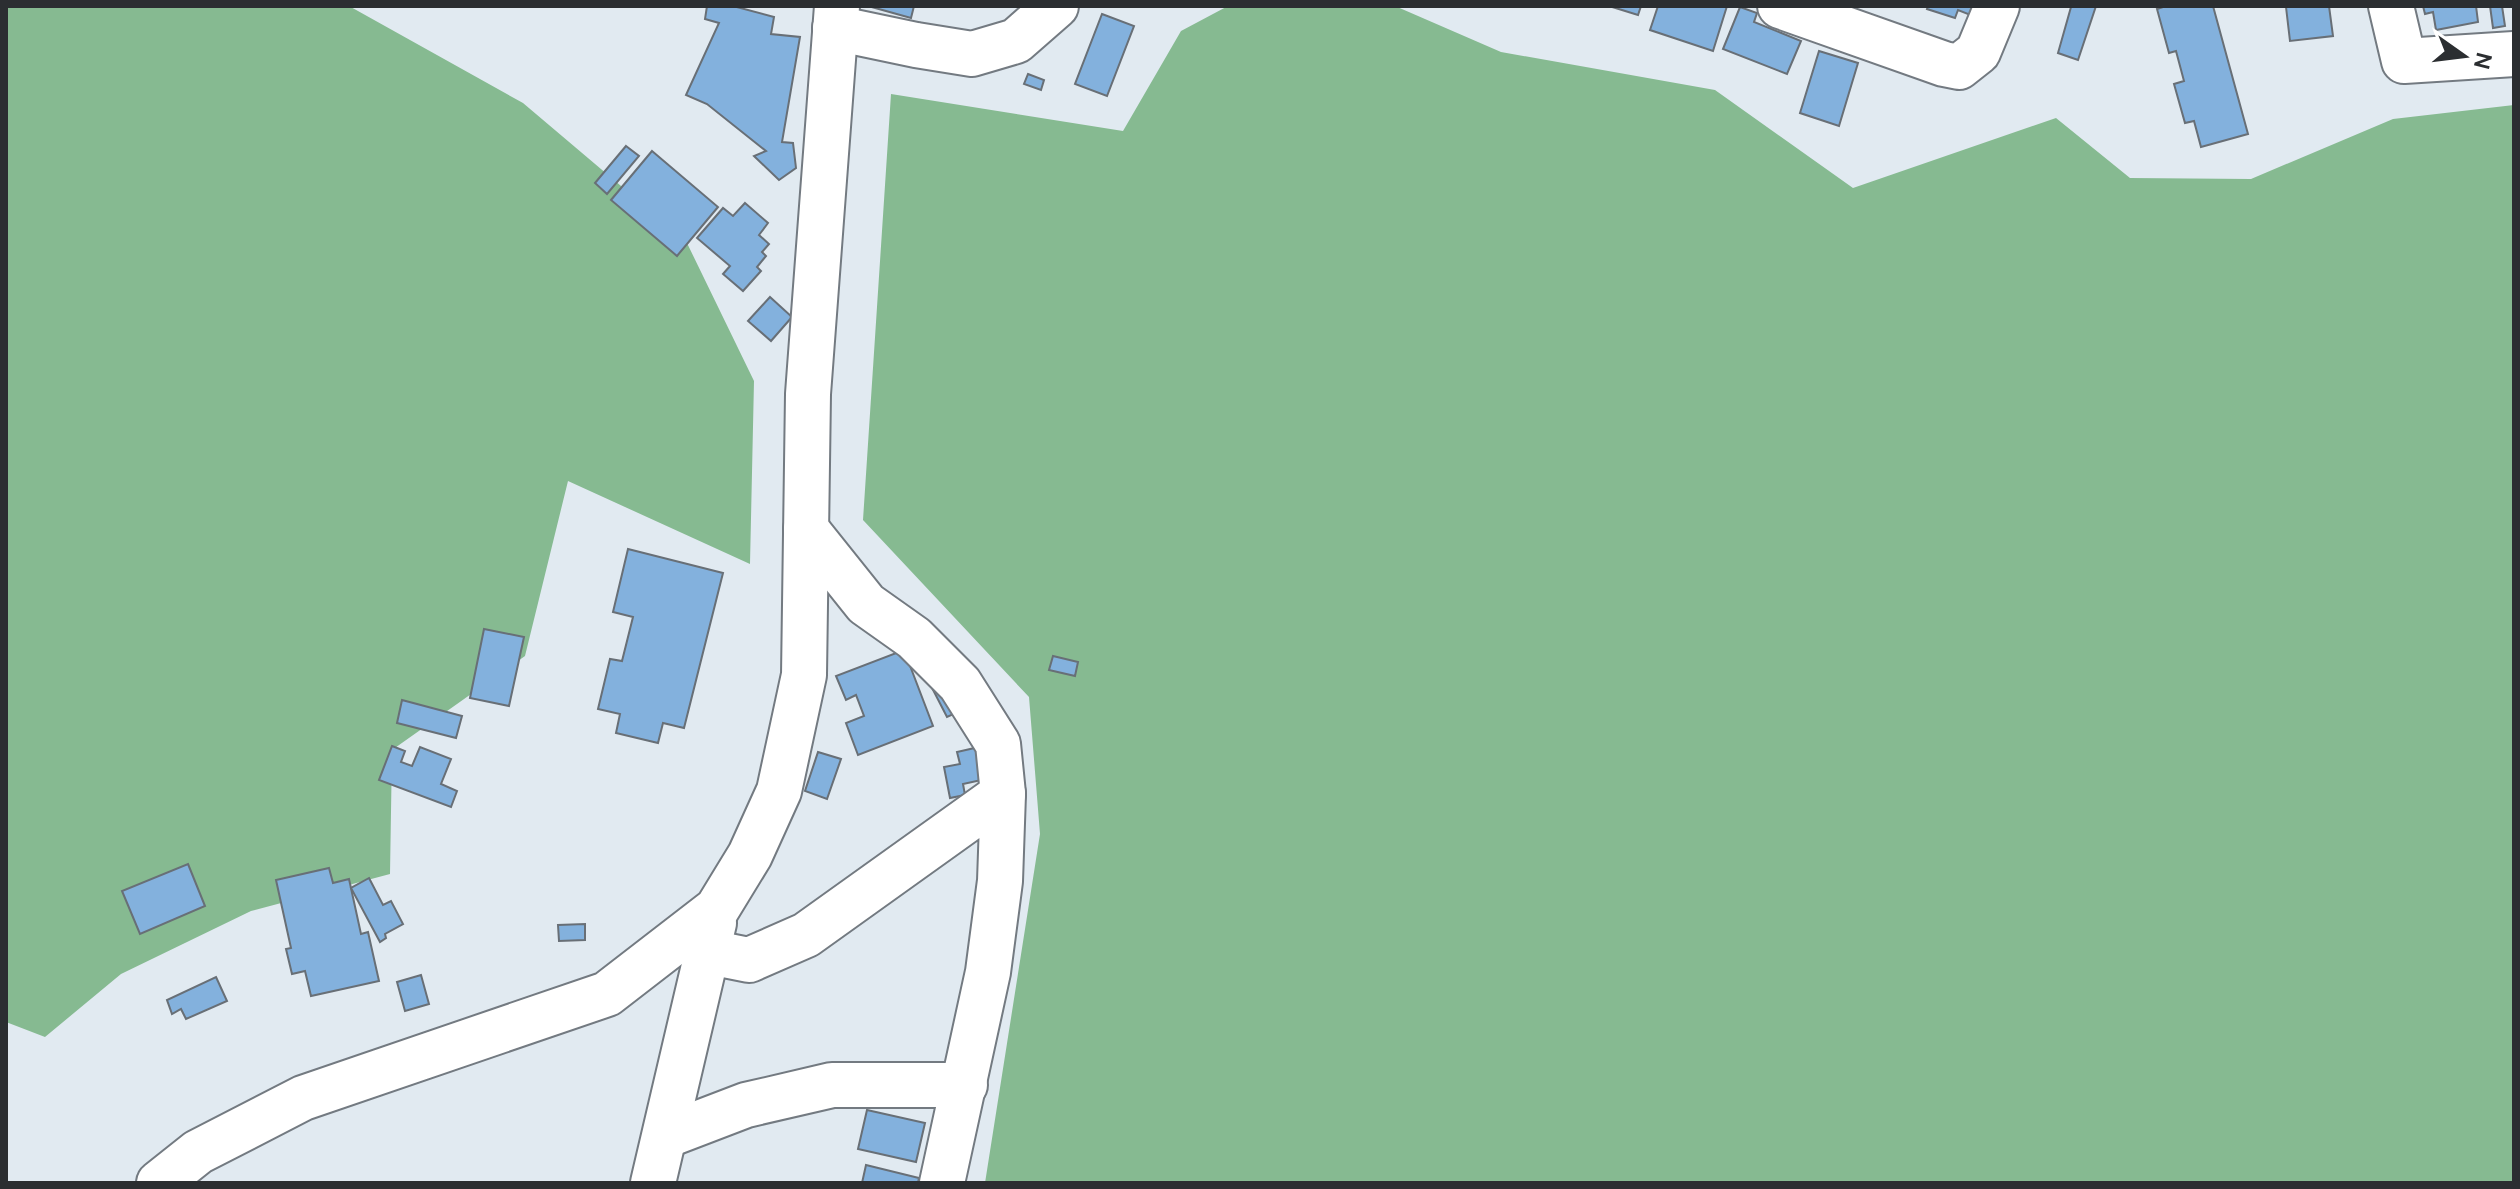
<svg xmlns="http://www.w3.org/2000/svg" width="2520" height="1189" font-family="'DM Sans',sans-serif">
<rect width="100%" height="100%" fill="#e1eaf1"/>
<g fill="#86ba91">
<path d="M6,6H349L523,103L686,241L754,381L750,564L568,481L525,656L392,750L390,874L251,911L121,974L45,1037L6,1022Z"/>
<path d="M1228,6H1395L1501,52L1715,90L1853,188L2056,118L2130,178L2251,179L2393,119L2514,105V1183H985L1040,834L1029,697L863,520L891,94L1123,131L1181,31Z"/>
</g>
<g fill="#83b1dd" stroke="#686f76" stroke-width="2">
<path d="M707,6H733L774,17L771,34L800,37L782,142L793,143L796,168L779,180L754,156L766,151L707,104L686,95L719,23L705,19Z"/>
<path d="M868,6H914L911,18Z"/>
<path d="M1609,6H1641L1638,15Z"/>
<path d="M1658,6H1727L1713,51L1650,30Z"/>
<path d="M1928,6H1976L1973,16L1958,10L1955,18L1927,9Z"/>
<path d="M2066,6H2096L2078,60L2058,53L2071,7Z"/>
<path d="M2213,6L2248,134L2201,147L2194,121L2185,123L2174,84L2184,81L2176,51L2169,53L2157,9L2166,6Z"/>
<path d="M2295,6H2329L2333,36L2290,41L2286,7Z"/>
<path d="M2423,6H2476L2478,22L2436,30L2433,12L2425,14Z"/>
<path d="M2490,6H2502L2505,26L2493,28Z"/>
<path d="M1740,7L1757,13L1754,22L1801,41L1787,74L1723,49Z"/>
<path d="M1102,14L1134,26L1107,96L1075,84Z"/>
<path d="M1819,51L1858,63L1839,126L1800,113Z"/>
<path d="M1028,74L1044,80L1041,90L1024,84Z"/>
<path d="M626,146L639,156L607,194L595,183Z"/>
<path d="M652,151L718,207L677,256L611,200Z"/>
<path d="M745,203L768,223L759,235L769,244L762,252L766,256L757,267L761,271L743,291L723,274L730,266L697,238L723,208L733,216Z"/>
<path d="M770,297L792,317L771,341L748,321Z"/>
<path d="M628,549L723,573L684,728L663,723L658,743L616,733L620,714L598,709L610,659L622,661L633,617L613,612Z"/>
<path d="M484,629L524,637L509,706L470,698Z"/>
<path d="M904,650L933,726L858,755L846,723L864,716L856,695L846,700L836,676Z"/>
<path d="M1053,656L1078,662L1075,676L1049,670Z"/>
<path d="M929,682L956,713L947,717Z"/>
<path d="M402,700L462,716L456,738L397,723Z"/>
<path d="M392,746L405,751L401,762L412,766L420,747L451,759L441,784L457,791L451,807L379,780Z"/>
<path d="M979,747L986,779L963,784L965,795L950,798L944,767L960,764L957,752Z"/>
<path d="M818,752L841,759L827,799L805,791Z"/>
<path d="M188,864L205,906L140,934L122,891Z"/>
<path d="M329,868L333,883L349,879L361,934L368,932L379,981L311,996L305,971L292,974L286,949L291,948L276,880Z"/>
<path d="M369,878L383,905L391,901L403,924L385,934L386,938L380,942L351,888Z"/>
<path d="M585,924V940L559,941L558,925Z"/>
<path d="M421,975L429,1004L405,1011L397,982Z"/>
<path d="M216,977L227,1001L186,1019L181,1009L172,1014L167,1000Z"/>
<path d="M867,1110L925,1123L916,1162L858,1149Z"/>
<path d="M866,1165L919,1178L918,1183H862Z"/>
</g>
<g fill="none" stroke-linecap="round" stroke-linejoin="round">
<g stroke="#737a81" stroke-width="48">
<g id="minor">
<path d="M1780,6L1944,64L1959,67L1978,52L1997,6"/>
<path d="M2391,6L2404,61L2514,54"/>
<path d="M835,28L916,45L972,54L1016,41L1056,6"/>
<path d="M806,529L866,604L914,638L960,684L998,744L1003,794"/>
<path d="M709,952L749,960L806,935L1003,794L1000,881L988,972L942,1183"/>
<path d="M665,1136L746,1105L832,1085H965"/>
<path d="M159,1183L198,1152L303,1098L607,994L717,909L750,855L779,791L804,675L808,394L837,6"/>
<path d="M653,1183L714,923"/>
</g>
</g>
<use href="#minor" stroke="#fff" stroke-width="44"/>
</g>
<rect width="2520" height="1189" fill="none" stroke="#2b2e31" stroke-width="16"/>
<g transform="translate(2464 56) rotate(104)" stroke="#ffffff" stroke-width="6" paint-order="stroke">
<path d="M0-6L14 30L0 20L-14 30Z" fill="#2b2e31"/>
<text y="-12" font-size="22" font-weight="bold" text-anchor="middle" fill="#2b2e31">N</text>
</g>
</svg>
